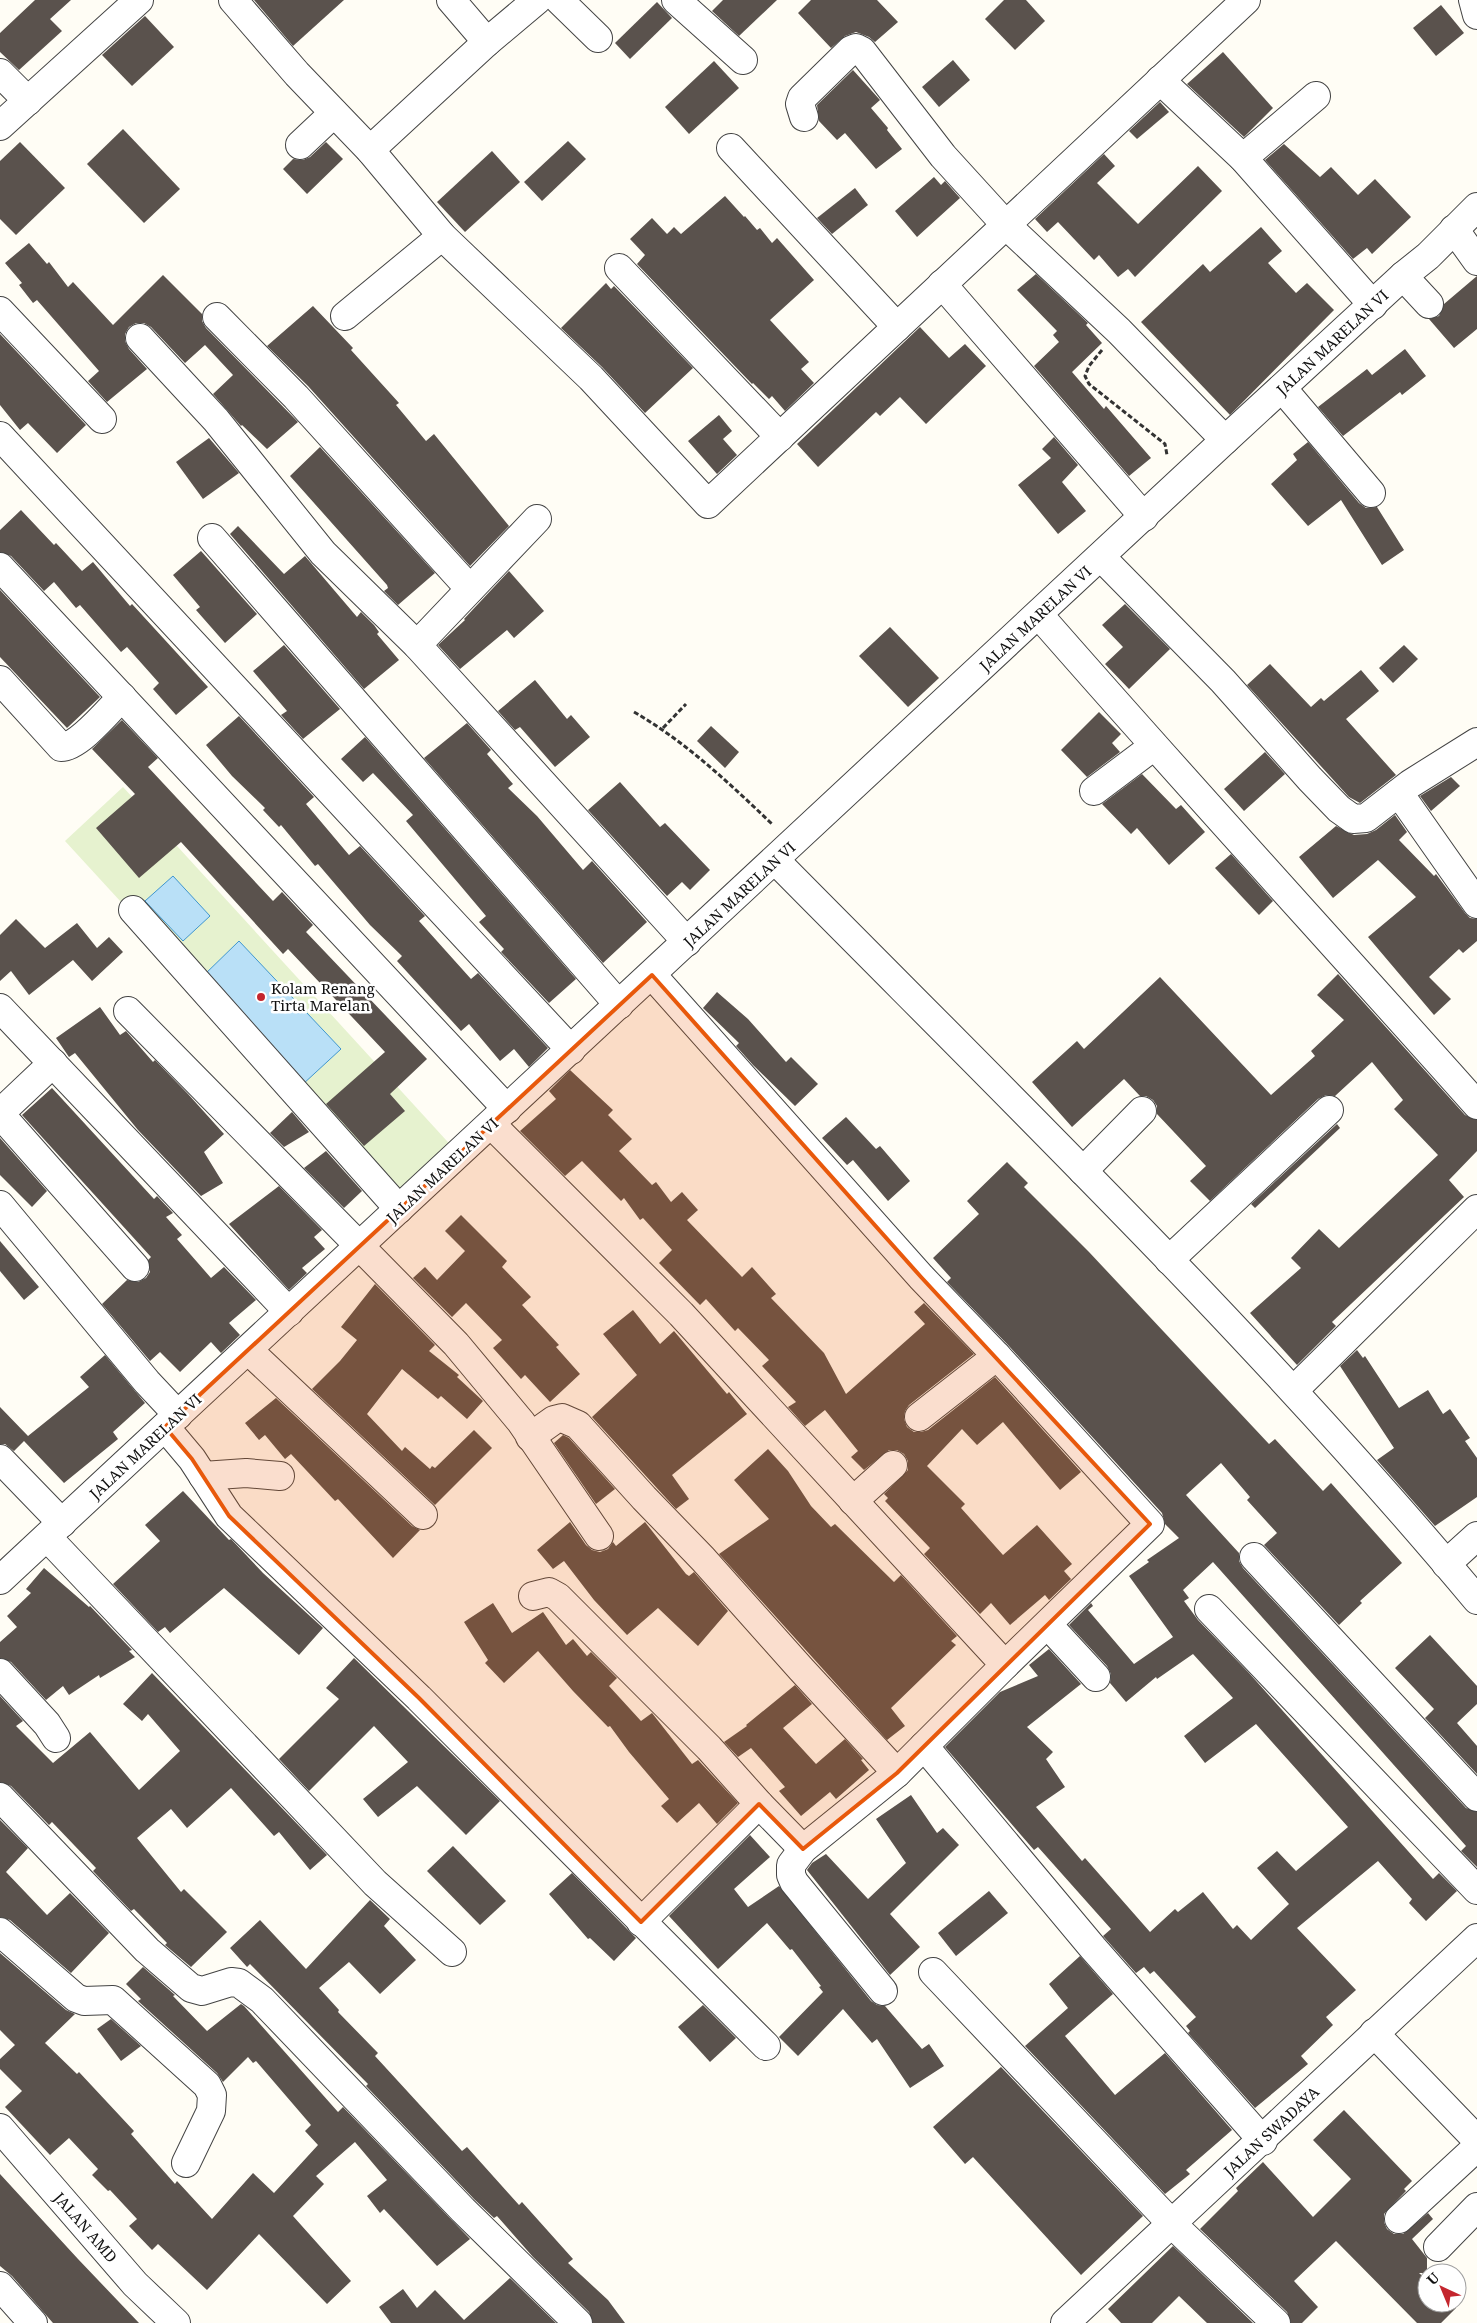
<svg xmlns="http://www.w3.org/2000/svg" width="1477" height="2323" font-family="'Noto Serif',serif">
<rect width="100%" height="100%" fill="#fffdf5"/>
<path fill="#e6f2cf" d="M123,787L457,1152L400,1206L65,841Z"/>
<g fill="#b9e0f7" stroke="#3f96cf">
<path d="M173,876L210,916L183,941L145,901Z"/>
<path d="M239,941L341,1049L302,1085L201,978Z"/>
</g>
<g fill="#5a524d">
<path d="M35,0H71L50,19L62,31L19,70L0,52V33Z"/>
<path d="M254,0H344L293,46Z"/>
<path d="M723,0H777L739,36L712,11Z"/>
<path d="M811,0H877L898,22L875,42L869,37L856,32L845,36L831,48L798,13Z"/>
<path d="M1004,0H1026L1045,21L1015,50L985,19Z"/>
<path d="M657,2L672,18L630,59L615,43Z"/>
<path d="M1441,5L1464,33L1436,56L1413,28Z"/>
<path d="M145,16L174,47L132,86L102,55Z"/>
<path d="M1223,52L1273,108L1244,137L1187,84Z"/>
<path d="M953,60L970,80L939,107L922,87Z"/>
<path d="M714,61L739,88L689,134L665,107Z"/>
<path d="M853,70L880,100L871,108L888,128L887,130L902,149L876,169L845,133L837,140L819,121L817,105Z"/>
<path d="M1160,102L1169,112L1137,139L1129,131Z"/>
<path d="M123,129L180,189L144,223L87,164Z"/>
<path d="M568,141L586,159L542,201L524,182Z"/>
<path d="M20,142L65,188L16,235L0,219V161Z"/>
<path d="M326,142L343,159L307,194L283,169L293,159L303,160L310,157Z"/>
<path d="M1284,144L1320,177L1331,167L1358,195L1375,179L1411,217L1372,254L1367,248L1353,259L1265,160Z"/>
<path d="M492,151L520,182L465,232L437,202Z"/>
<path d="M1104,154L1115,166L1097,183L1138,224L1198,166L1222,191L1135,277L1128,269L1118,277L1099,255L1094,260L1058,222L1047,232L1035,219Z"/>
<path d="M934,177L941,185L945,181L960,198L917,237L895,211Z"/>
<path d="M855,188L868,205L832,234L817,218Z"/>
<path d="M725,196L744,217L745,216L757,230L760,228L772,243L777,238L814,280L770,320L809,362L801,369L814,383L785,411L772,396L769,399L753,383L752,384L637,264L645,255L630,239L652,218L667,234L674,227L681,234Z"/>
<path d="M1261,227L1282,251L1268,263L1296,293L1307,283L1334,310L1230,415L1141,322L1203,264L1210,272Z"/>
<path d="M29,243L47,264L49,262L68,287L73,282L113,325L163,275L202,314V321L206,328L298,422L267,449L242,425L241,426L213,394L233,375L205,345L185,363L151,327L144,323H136L129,327L125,334V341L129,349L147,369L107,402L88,381L99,371L37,300L33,303L19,285L22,283L5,263Z"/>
<path d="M1036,274L1088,323L1086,325L1102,343L1072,372L1104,409L1106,406L1151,458L1129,476L1034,366L1059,342L1053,335L1057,331L1017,290Z"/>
<path d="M1477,276V329L1454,348L1429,319L1439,316L1444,304Z"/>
<path d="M606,283L611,289L614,286L693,368L645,413L602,367L561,328Z"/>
<path d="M313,306L353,348L351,350L399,403L396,405L426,441L434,434L509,526L470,566L308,386L267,346Z"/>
<path d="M920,327L949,358L965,344L986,366L926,424L900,397L880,416L876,412L818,467L797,444Z"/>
<path d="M0,334L86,425L57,453L28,423L20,430L0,405Z"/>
<path d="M1405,349L1426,376L1402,395L1400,392L1343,436L1318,407L1367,369L1372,375Z"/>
<path d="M719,415L732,431L723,439L737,455L717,474L688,441Z"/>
<path d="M1054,437L1078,465L1062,482L1086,511L1058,534L1018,485L1051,458L1042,449Z"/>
<path d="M209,438L239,473L203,499L176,462Z"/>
<path d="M1308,442L1359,503L1366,508L1377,507L1404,550L1382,565L1341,500L1308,526L1271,484L1297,460L1293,454Z"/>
<path d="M320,447L435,573L398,605L384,591L388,588L387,585L290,476Z"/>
<path d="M21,510L54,545L56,543L82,571L93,562L130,606L132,604L208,687L176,715L153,689L159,683L127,647L121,652L80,605L76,608L54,582L44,591L11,556L0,552V530Z"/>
<path d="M238,526L284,574L305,556L357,617L361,612L374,625L379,632L377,634L399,660L364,689L230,534Z"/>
<path d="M201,551L257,614L225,643L196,610L200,607L173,575Z"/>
<path d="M509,571L544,611L514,638L507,630L460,669L438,645L465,620L464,619Z"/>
<path d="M0,590L100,697L67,728L0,657Z"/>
<path d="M1125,604L1170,649L1129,689L1105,664L1123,647L1102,625Z"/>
<path d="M890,627L939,678L908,707L859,656Z"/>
<path d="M284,645L340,709L303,739L281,715L287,711L253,671Z"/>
<path d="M1404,645L1418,659L1393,683L1379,668Z"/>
<path d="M1270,664L1311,707L1321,698L1324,701L1361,670L1379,691L1346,719L1396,775L1360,803L1349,797L1247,685Z"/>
<path d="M535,680L567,719L571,715L590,737L555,767L520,727L515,730L498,711Z"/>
<path d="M1099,712L1121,734L1112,743L1120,752L1087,777L1061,750Z"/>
<path d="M239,716L314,797L306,804L349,855L360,846L425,916L419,921L471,979L478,973L548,1048L529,1067L514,1049L500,1061L469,1024L461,1031L397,961L402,956L370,925L318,864L315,866L281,825L279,827L263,810L265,808L232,776L206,745Z"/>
<path d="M122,720L158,758L148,767L273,901L282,892L313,925L306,932L427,1059L390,1094L405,1111L364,1146L326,1104L385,1052L288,949L283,954L181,842L139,878L96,828L135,794L92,749Z"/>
<path d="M467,723L491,750L487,754L513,784L508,788L537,816L583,870L592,861L647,922L603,963L424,758Z"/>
<path d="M711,726L739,752L725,768L697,741Z"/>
<path d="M365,737L576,979L549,1003L501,952L504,949L479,922L486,916L406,821L413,815L373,773L363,782L341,759Z"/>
<path d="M1265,752L1285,774L1244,811L1224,789Z"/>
<path d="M1142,774L1176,809L1181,805L1205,832L1169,865L1137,828L1131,834L1102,804Z"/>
<path d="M1451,777L1460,786L1431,811L1420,796Z"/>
<path d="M620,782L660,827L665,823L710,870L690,890L682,882L667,896L588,810Z"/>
<path d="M1395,815L1407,832L1399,840L1434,876L1436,874L1465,913L1470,918L1477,919V941L1463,953L1459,949L1429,977L1451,999L1434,1015L1368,937L1416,897L1378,860L1333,898L1299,857L1336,826L1354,835L1367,834L1376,830Z"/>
<path d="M1231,854L1273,901L1259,915L1215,868Z"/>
<path d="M16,919L45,948L77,923L97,948L109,937L123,952L92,981L73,960L29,995L11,971L0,981V935Z"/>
<path d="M1338,974L1465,1115L1477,1120V1151L1449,1180L1464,1197L1332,1322L1336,1326L1297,1365L1250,1313L1301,1268L1291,1258L1319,1229L1339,1248L1438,1155L1394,1109L1403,1100L1372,1062L1335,1096L1326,1095L1318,1099L1210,1201L1190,1181L1206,1166L1157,1114V1106L1153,1100L1146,1096H1140L1124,1079L1072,1127L1032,1082L1077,1041L1084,1049L1160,977L1271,1095L1315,1056L1311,1051L1344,1020L1317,995Z"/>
<path d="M717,992L748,1019L786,1062L791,1057L818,1084L795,1106L753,1065L736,1046L739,1043L703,1008Z"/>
<path d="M100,1007L120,1035L126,1031L153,1062L155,1060L188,1094L224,1134L204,1152L223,1183L201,1196L138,1130L75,1053L69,1057L56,1038Z"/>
<path d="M570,1070L613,1110L608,1115L632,1139L619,1151L652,1185L656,1182L671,1202L682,1192L698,1210L687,1220L742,1277L752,1267L776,1294L771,1298L824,1353L846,1394L925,1324L914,1312L924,1303L974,1354L909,1405L905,1411L904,1419L907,1427L914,1432H921L928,1430L995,1377L1081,1472L1060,1490L1003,1422L977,1445L962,1429L927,1466L965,1504L961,1508L1003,1555L1037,1525L1072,1564L1064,1571L1071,1579L1049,1600L1045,1595L1010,1625L991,1603L980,1614L924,1554L930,1548L885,1501L888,1498L884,1494L908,1470V1461L904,1454L897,1450H889L864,1470L851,1457L858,1451L825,1410L805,1426L788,1407L796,1402L762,1366L769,1360L738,1328L735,1331L706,1299L700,1305L659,1263L672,1250L643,1218L640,1220L624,1198L621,1201L582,1161L565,1176L520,1131L556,1099L549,1091Z"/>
<path d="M52,1088L154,1199L157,1196L173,1213L166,1217L182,1235L177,1239L211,1278L224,1267L256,1300L229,1323L240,1335L221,1353L211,1342L180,1372L160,1352L150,1361L102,1304L127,1280L138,1282L146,1278L150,1272L148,1260L151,1257L22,1115Z"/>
<path d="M292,1112L309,1132L284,1147L270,1133Z"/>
<path d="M846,1117L876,1149L880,1146L910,1181L888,1201L853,1160L847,1165L822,1138Z"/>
<path d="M1337,1124L1340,1128L1255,1208L1251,1204Z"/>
<path d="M0,1138L47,1191L32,1207L0,1175Z"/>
<path d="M326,1151L362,1191L344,1208L304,1168Z"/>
<path d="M1007,1162L1028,1183L1024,1187L1089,1252L1269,1444L1275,1439L1323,1491L1331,1483L1402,1563L1360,1601L1362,1603L1339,1625L1264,1545L1277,1533L1247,1500L1250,1497L1221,1463L1186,1495L1239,1553V1561L1243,1568L1466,1808L1477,1812V1867L1461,1851L1466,1846L1213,1562L1183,1590L1189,1598L1184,1601L1198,1620L1249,1673L1433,1879L1439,1873L1457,1891L1426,1921L1409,1903L1412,1899L1378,1861L1297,1928L1356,1990L1326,2017L1333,2025L1301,2056L1308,2064L1255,2108L1188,2033L1190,2031L1186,2026L1196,2017L1154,1971L1150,1974L1144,1967L1136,1973L1103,1936L1111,1929L1038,1847L1034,1850L945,1747L1000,1692L1038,1676L1029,1665L1049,1649L1081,1684L1027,1727L1053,1752L1046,1759L1065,1787L1036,1807L1082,1861L1085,1858L1150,1932L1175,1909L1178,1912L1203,1892L1233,1929L1237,1925L1251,1940L1289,1904L1257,1868L1277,1851L1296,1871L1348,1827L1256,1724L1205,1763L1184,1736L1233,1698L1193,1654L1157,1679L1156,1677L1126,1702L1110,1683L1111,1674L1107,1666L1069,1625L1091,1603L1093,1606L1088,1610L1134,1664L1173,1637L1129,1576L1149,1562L1147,1560L1179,1538L1165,1524L1162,1513L1008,1345L947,1282L951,1278L933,1258L979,1214L967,1201Z"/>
<path d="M279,1186L322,1230L314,1237L325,1249L302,1268L307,1273L289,1290L229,1224Z"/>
<path d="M461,1215L507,1261L502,1267L531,1297L522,1305L559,1345L556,1347L580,1374L550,1402L525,1375L521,1379L493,1348L502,1340L466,1303L452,1317L413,1278L425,1267L437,1280L465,1251L445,1231Z"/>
<path d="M0,1241L39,1287L24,1300L0,1271Z"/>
<path d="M375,1284L435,1345L429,1351L459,1375L457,1377L483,1401L467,1419L441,1396L438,1399L402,1369L367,1414L402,1451L405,1447L430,1469L432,1466L435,1468L474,1430L492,1448L435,1505L312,1389L340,1361L357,1340L341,1327Z"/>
<path d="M633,1310L660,1344L674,1331L727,1394L729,1392L747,1414L672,1475L689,1499L676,1509L592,1417L637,1375L603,1334Z"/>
<path d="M1357,1350L1363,1358L1365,1356L1399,1408L1428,1390L1443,1414L1450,1409L1470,1438L1465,1441L1477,1458V1497L1435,1526L1377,1460L1394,1448L1340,1366Z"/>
<path d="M105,1355L145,1403L113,1432L118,1439L64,1483L24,1441L14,1451L5,1444H0V1407L28,1436L89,1387L80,1377Z"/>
<path d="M276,1398L412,1526L420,1530L393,1558L338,1499L335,1501L291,1454L285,1459L265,1435L259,1440L245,1423Z"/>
<path d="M563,1435L569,1438L615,1489L596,1504L554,1443Z"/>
<path d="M768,1449L788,1471L811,1506L831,1527L835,1524L894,1582L901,1575L957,1636L951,1641L956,1645L891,1708L905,1726L887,1740L719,1554L769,1519L734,1480Z"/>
<path d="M183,1491L229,1540L231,1539L263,1573L323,1628L299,1655L224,1588L170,1633L165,1627L158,1632L113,1584L160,1541L145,1525Z"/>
<path d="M570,1522L586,1545L592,1550L600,1552L608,1549L613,1542L616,1546L645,1522L686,1574L689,1576L694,1572L728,1611L698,1646L658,1608L627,1635L594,1600L564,1561L553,1569L537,1550Z"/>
<path d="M44,1568L89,1607L90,1606L132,1650L129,1651L135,1657L100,1678L99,1675L69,1695L63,1686L46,1700L11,1662L0,1658V1642L17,1627L7,1616L31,1593L26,1589Z"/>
<path d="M493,1603L512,1633L543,1612L566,1645L573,1639L587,1656L591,1652L617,1678L609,1686L641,1721L652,1713L692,1764L698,1760L738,1803L717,1824L699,1803L677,1823L661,1806L669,1799L629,1752L610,1726L608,1727L573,1691L538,1651L504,1683L485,1663L488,1660L464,1622Z"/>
<path d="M1430,1635L1477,1686V1704L1457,1723L1477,1746V1774L1425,1718L1434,1709L1395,1668Z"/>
<path d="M354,1658L500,1801L466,1835L417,1786L378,1817L363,1799L408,1762L374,1726L309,1791L279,1759L339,1699L326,1688Z"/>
<path d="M152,1673L327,1855L310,1870L279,1832L274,1836L231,1788L187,1828L171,1809L137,1838L181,1892L184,1889L227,1932L191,1967L165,1945L167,1943L134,1909L131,1911L93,1871L96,1868L52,1822L49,1825L11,1786L0,1782V1696L23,1721L16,1726L53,1763L90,1732L139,1790L180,1751L148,1714L142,1721L123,1704Z"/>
<path d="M795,1685L812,1704L783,1728L816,1764L845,1739L863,1759L861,1760L869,1770L836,1799L830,1792L801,1816L779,1791L785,1787L751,1748L738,1757L724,1742L747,1726L746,1725Z"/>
<path d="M911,1795L937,1833L943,1828L959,1845L890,1914L920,1947L890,1975L807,1870L812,1863L826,1854L868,1899L906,1863L876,1819Z"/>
<path d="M0,1820L28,1848L6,1872L47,1915L70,1893L109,1933L71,1973L10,1920L0,1917Z"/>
<path d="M750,1835L770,1857L734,1889L748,1907L779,1886L871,2001L877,2005L885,2006L922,2049L929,2044L944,2066L910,2088L877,2039L872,2043L843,2009L798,2056L779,2037L823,1992L819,1987L821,1986L792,1949L790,1950L767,1923L718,1969L669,1916Z"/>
<path d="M453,1846L506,1901L480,1925L427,1871Z"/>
<path d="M572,1873L636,1938L614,1961L590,1938L588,1939L549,1894Z"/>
<path d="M989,1891L1008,1913L956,1956L938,1933Z"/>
<path d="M370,1900L390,1919L384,1926L416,1960L380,1994L349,1962L319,1988L339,2010L338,2012L378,2053L375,2056L462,2151L467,2147L519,2205L522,2202L573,2259L568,2263L608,2300L625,2323H593L589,2312L533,2257L497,2216L494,2218L474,2199L366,2086L368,2084L250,1964L247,1967L230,1948L260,1920L306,1969Z"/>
<path d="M0,1953L66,2010L75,2014L45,2043L77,2074L79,2072L134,2131L131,2134L175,2184L177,2181L212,2219L253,2173L274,2193L318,2145L305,2131L311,2125L256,2061L253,2063L248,2057L223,2082L217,2073L138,2001L141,1999L126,1984L143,1967L175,1995L173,1996L207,2031L241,2004L244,2006L338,2112L343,2107L470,2239L437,2266L384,2209L380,2213L367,2196L387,2180L355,2142L316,2176L324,2184L293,2216L351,2281L327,2304L259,2234L207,2290L158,2244L152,2250L129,2226L137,2219L110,2190L108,2191L92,2175L98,2169L69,2138L50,2155L5,2107L22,2091L0,2069V2059L15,2045L0,2030Z"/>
<path d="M1080,1956L1113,1994L1065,2036L1115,2095L1165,2053L1232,2130L1186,2170L1190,2174L1165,2194L1025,2046L1068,2008L1049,1984Z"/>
<path d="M703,2005L736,2038L710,2062L678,2027Z"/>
<path d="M111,2019L141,2046L121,2061L97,2029Z"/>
<path d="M1001,2067L1143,2216L1081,2275L973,2157L965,2164L933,2127Z"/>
<path d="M1344,2110L1412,2181L1404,2189L1406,2191L1384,2214V2222L1387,2229L1394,2234H1403L1428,2213L1433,2219L1412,2239L1427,2258V2273H1419L1427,2280V2303H1451L1456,2308L1441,2323H1417L1336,2241L1294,2281L1318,2307L1302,2323H1291L1287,2312L1200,2229L1238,2191L1236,2188L1263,2162L1313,2217L1351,2179L1313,2140Z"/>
<path d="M0,2174L78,2259L139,2323H53L12,2276L0,2266Z"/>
<path d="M1173,2246L1253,2323H1207L1179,2296L1152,2323H1121L1108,2309Z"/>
<path d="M510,2278L556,2323H391L379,2307L403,2289L417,2308L435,2290L464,2320Z"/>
</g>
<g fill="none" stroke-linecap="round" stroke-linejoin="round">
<g stroke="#444" stroke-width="30">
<g id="minor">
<path d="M233,0L297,74L370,150L442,236L591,378L708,504L1246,0"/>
<path d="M451,0L487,42"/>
<path d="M559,0L598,38"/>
<path d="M676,0L743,60"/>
<path d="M1473,0L1477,15"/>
<path d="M0,73L28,101"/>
<path d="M1160,80L1243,158L1373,305"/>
<path d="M804,117L800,104L802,98L851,50L856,48L862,51L943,156L1005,224L1119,331L1225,440"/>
<path d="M0,126L139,0"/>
<path d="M300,145L334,113"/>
<path d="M731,148L897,327"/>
<path d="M370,150L487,42L537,0"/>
<path d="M1243,158L1316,96"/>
<path d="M1454,229L1477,261"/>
<path d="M619,268L780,437"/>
<path d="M1403,276L1429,304"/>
<path d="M942,284L1144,517"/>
<path d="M0,311L102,419"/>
<path d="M345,316L442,236"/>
<path d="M217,317L296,397L470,589"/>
<path d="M140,338L216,420L323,553L417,645L687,942"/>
<path d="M1282,388L1371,493"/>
<path d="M0,436L571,1050"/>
<path d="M212,538L619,1005"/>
<path d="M1101,557L1223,681L1310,779L1339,809L1353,819L1366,818L1410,784L1477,742"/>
<path d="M0,567L507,1109"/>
<path d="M1039,615C1183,780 1331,941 1477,1105"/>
<path d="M417,645L537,519"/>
<path d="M0,680L61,747C79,747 109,710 122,697"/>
<path d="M1094,791L1154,746"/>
<path d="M1399,793L1477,904"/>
<path d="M775,860C1014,1102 1259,1339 1477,1600"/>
<path d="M133,910L399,1209"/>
<path d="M652,975L921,1277L997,1356L1150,1524L1005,1665"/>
<path d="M0,1008L289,1312"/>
<path d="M128,1011L456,1344L521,1422L599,1536"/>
<path d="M0,1113L53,1063"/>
<path d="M0,1114L135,1267"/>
<path d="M491,1124L681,1314L1005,1665L897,1773L803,1849L791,1865V1875L794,1882L883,1991"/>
<path d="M1083,1171L1142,1111"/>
<path d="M0,1205L147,1382L178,1415"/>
<path d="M1169,1260L1329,1110"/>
<path d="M248,1350L423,1515"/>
<path d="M1294,1390L1477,1209"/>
<path d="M919,1417L997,1356"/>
<path d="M165,1427L192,1459L229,1516L419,1698L766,2046"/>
<path d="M530,1437L554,1420L562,1418L578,1425L644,1498L703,1559L801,1669L897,1773"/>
<path d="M0,1459L62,1523"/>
<path d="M203,1476L246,1473L280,1476"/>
<path d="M853,1501L893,1465"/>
<path d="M47,1537L375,1883L452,1952"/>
<path d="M1254,1557L1477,1797"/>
<path d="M1446,1564L1477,1536"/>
<path d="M0,1580L1225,440L1403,276L1428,256L1477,207"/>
<path d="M533,1596L549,1592L558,1597L709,1748L759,1804L803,1849"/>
<path d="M1209,1609L1477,1890"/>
<path d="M1048,1625L1096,1677"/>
<path d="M0,1673L47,1724L56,1738"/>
<path d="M924,1746L1093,1948L1263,2141"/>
<path d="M0,1797L147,1950L191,1988L202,1991L231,1982L239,1983L262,2000L463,2210L578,2323"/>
<path d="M641,1922L759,1804"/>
<path d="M0,1932L76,1998L84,2001L113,2000L207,2085L212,2095L211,2111L186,2163"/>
<path d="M933,1972L1172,2224L1276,2323"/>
<path d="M1374,2033L1477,2140"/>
<path d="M0,2128L135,2284L176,2323"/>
<path d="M1399,2219L1477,2147"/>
<path d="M1438,2247L1477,2207"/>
<path d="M0,2286L33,2323"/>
<path d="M1065,2323L1477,1938"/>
</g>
</g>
<g stroke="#333" stroke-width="3" stroke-dasharray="5 2.5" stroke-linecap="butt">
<path d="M1102,350L1089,366L1085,376L1089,384L1165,444L1167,455"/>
<path d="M634,712C686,742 729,783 772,824"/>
<path d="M663,728L686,704"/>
</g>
<use href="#minor" stroke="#fff" stroke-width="28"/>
</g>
<path fill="#e8590c" fill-opacity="0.2" stroke="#e8590c" stroke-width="4" stroke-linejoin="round" d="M652,975L921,1277L1150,1524L897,1773L803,1849L759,1804L641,1922L419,1698L229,1516L192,1459L165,1427Z"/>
<circle fill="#c4262e" stroke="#fff" stroke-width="2" cx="261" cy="997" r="5"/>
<g text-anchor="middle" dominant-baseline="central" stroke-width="5" stroke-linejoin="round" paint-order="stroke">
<g font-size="15" fill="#111" stroke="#fff">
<text transform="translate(1332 342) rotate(-43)">JALAN MARELAN VI</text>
<text transform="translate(1035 618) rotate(-43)">JALAN MARELAN VI</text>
<text transform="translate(739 894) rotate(-43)">JALAN MARELAN VI</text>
<text transform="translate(442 1170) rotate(-43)">JALAN MARELAN VI</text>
<text transform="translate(145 1446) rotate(-43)">JALAN MARELAN VI</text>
<text transform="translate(1271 2131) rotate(-43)">JALAN SWADAYA</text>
<text transform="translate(86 2227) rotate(49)">JALAN AMD</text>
</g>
<g font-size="15" fill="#111" stroke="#fff" text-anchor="start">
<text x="271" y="988">Kolam Renang<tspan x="271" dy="17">Tirta Marelan</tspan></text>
</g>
</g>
<g transform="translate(1442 2288) rotate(316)"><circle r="24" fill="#ffffff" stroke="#a0a0a0"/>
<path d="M0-4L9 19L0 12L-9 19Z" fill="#c4262e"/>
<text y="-8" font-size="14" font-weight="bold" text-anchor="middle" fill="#111111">U</text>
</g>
</svg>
